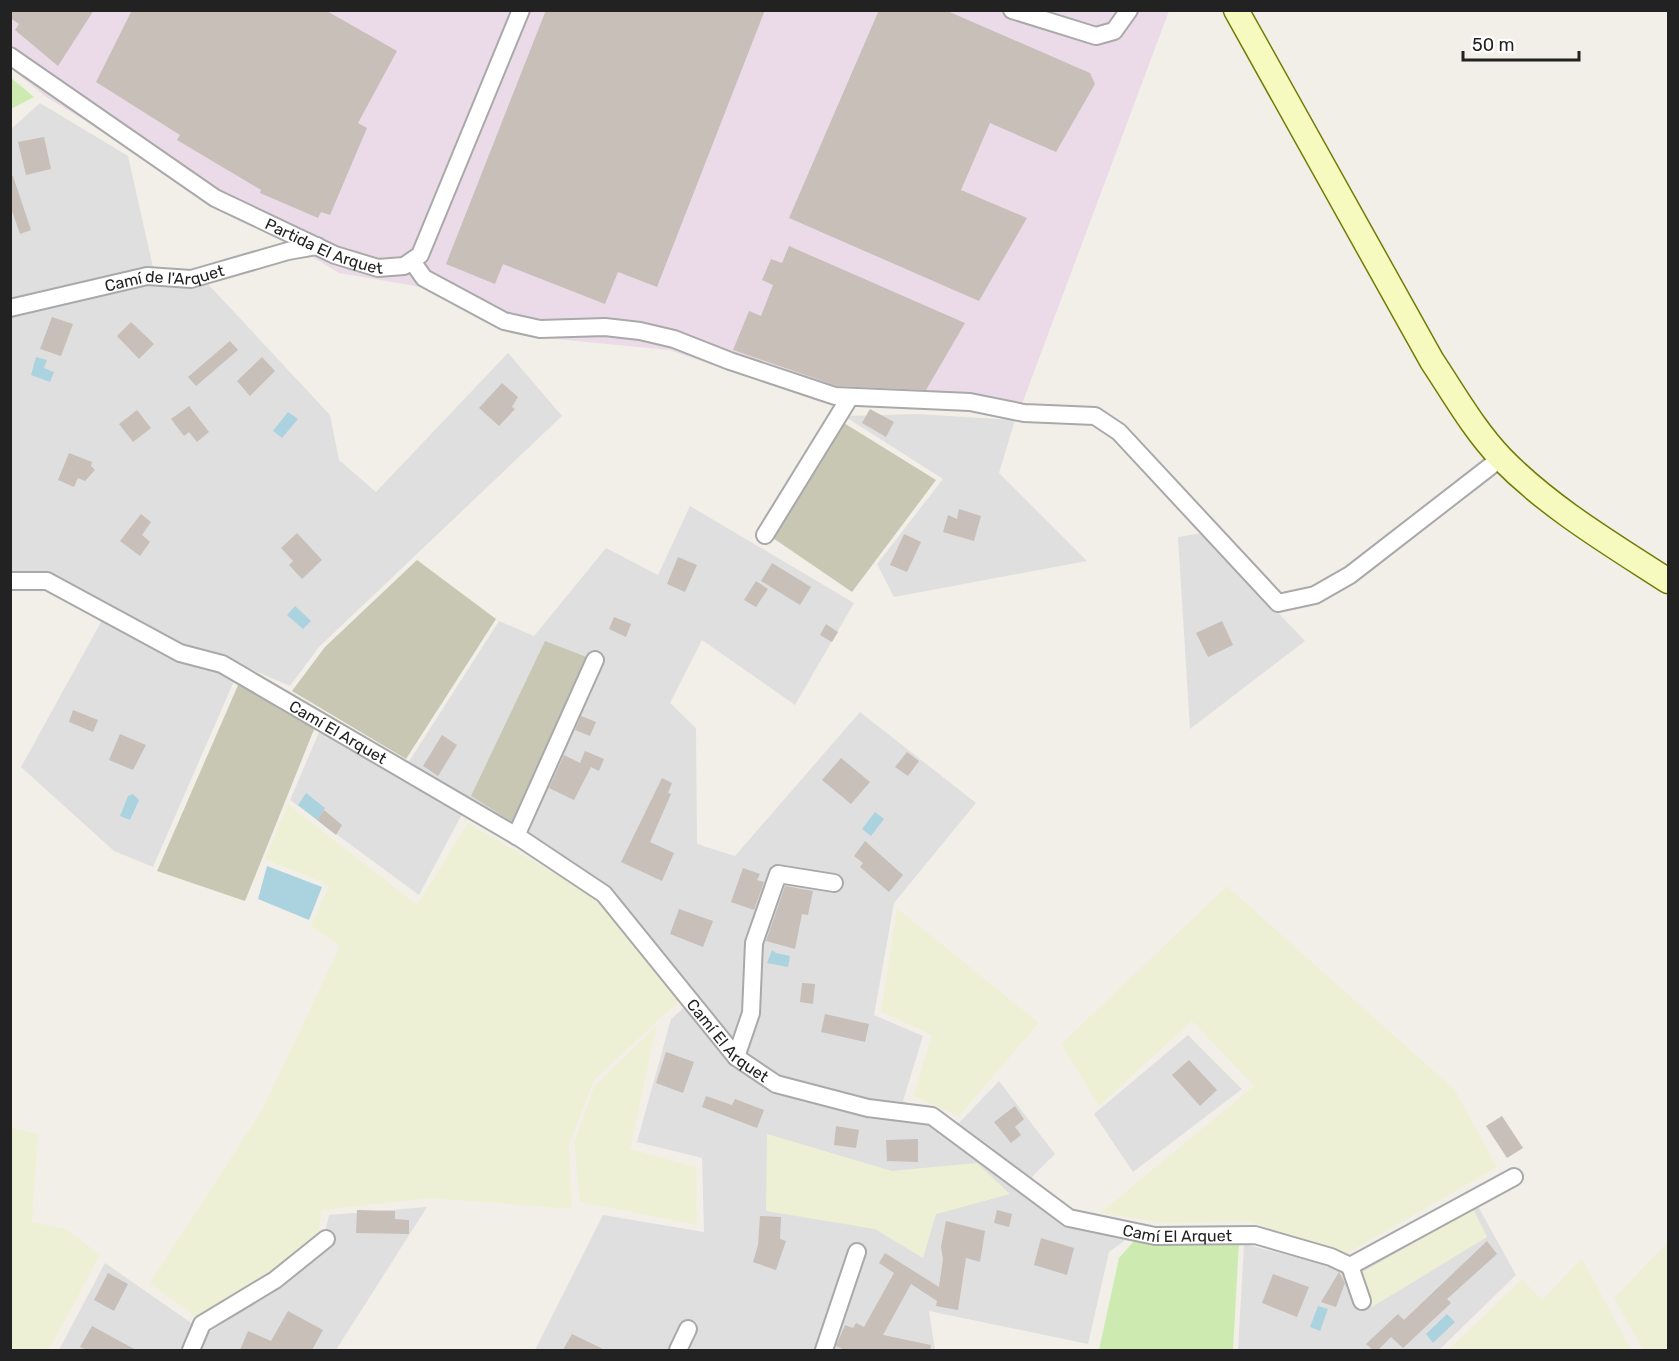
<svg xmlns="http://www.w3.org/2000/svg" width="1679" height="1361" font-family="Rubik,sans-serif">
<rect width="100%" height="100%" fill="#f2efe9"/>
<g fill="#e0dfdf">
<path d="M40,103L128,156L157,285L207,283L330,415L339,460L376,492L508,353L562,416L319,647L290,686L241,665L153,867L114,851L21,767L111,604L48,574L11,577V129Z"/>
<path d="M917,414L1015,420L999,473L1087,561L894,597L877,564L943,479L844,416Z"/>
<path d="M690,506L854,603L795,705L702,640L670,703L696,728L697,844L735,856L860,712L976,803L894,903L874,1015L923,1036L903,1101L959,1123L999,1081L1055,1154L1019,1190L1047,1214L1131,1236L1109,1252L1088,1344L929,1311L935,1350H535L603,1215L704,1232L702,1158L637,1142L671,1019L695,998L608,886L469,801L419,895L290,800L320,730L399,777L499,621L534,636L606,548L658,575Z"/>
<path d="M1202,533L1305,641L1190,729L1178,537Z"/>
<path d="M1188,1035L1242,1089L1133,1172L1094,1114Z"/>
<path d="M1469,1190L1516,1275L1439,1350H1238L1244,1244L1334,1267Z"/>
<path d="M427,1207L336,1350H59L105,1263L207,1334L320,1257L329,1215Z"/>
</g>
<path fill="#ebdbe8" d="M10,11H1169L1019,412L823,403L669,350L535,337L421,287L339,273L46,97L11,68Z"/>
<g fill="#c7c7b4">
<path d="M844,423L936,480L852,592L773,538Z"/>
<path d="M417,560L496,619L406,759L292,691L325,647Z"/>
<path d="M545,641L589,658L514,823L471,796Z"/>
<path d="M239,683L315,727L245,901L157,871Z"/>
</g>
<g fill="#eef0d5">
<path d="M288,804L417,905L468,823L602,901L679,1001L594,1080L569,1145L572,1209L432,1198L322,1210L317,1242L197,1318L150,1283L262,1110L340,946L311,926L329,885L265,859Z"/>
<path d="M1227,886L1455,1090L1497,1167L1346,1254L1249,1221L1166,1223L1100,1213L1254,1086L1192,1021L1099,1106L1061,1044Z"/>
<path d="M897,908L1039,1023L959,1116L913,1096L932,1035L881,1012Z"/>
<path d="M657,1025L630,1149L696,1167L697,1225L580,1202L574,1143L594,1087Z"/>
<path d="M10,1127L38,1134L32,1222L66,1229L100,1255L49,1350H11Z"/>
<path d="M767,1134L892,1171L977,1163L1010,1194L936,1214L923,1258L875,1229L766,1211Z"/>
<path d="M1473,1209L1487,1237L1372,1307L1361,1273Z"/>
<path d="M1668,1242V1350H1643L1614,1298Z"/>
<path d="M1582,1258L1631,1350H1448L1522,1279L1542,1300Z"/>
</g>
<g fill="#cdebb0">
<path d="M10,77L34,97L11,109H10Z"/>
<path d="M1135,1240L1239,1243L1233,1350H1099L1119,1258Z"/>
</g>
<g fill="#aad3df">
<path d="M36,357L47,360L44,368L54,372L50,382L31,375Z"/>
<path d="M288,412L298,419L282,438L273,431Z"/>
<path d="M295,606L311,621L303,629L287,615Z"/>
<path d="M306,793L325,808L317,820L298,805Z"/>
<path d="M133,794L139,800L130,820L120,816L128,796Z"/>
<path d="M875,812L884,819L871,836L862,829Z"/>
<path d="M267,866L322,887L309,920L258,899Z"/>
<path d="M772,950L776,953L790,956L788,967L767,963Z"/>
<path d="M1318,1306L1328,1309L1320,1331L1310,1327Z"/>
<path d="M1447,1314L1455,1322L1433,1343L1426,1334Z"/>
</g>
<g fill="#c7bfb8">
<path d="M10,10H94L58,66L15,30L19,24L10,18Z"/>
<path d="M132,10H325L397,51L358,123L367,128L330,215L321,212L318,218L260,193L261,190L177,140L180,135L96,82Z"/>
<path d="M546,10H765L657,287L618,272L605,304L503,264L495,284L446,264Z"/>
<path d="M879,10H945L1090,73L1095,84L1056,152L990,123L961,190L1027,218L979,301L789,218Z"/>
<path d="M44,137L51,169L26,175L18,142Z"/>
<path d="M10,176H13L31,230L20,234L10,205Z"/>
<path d="M789,246L965,323L926,390L837,386L733,350L749,311L761,316L773,285L762,280L771,259L782,263Z"/>
<path d="M52,317L73,324L61,356L40,349Z"/>
<path d="M131,322L154,344L139,359L117,336Z"/>
<path d="M230,341L238,350L196,386L188,377Z"/>
<path d="M262,357L275,371L250,396L237,381Z"/>
<path d="M502,383L518,397L512,407L515,409L499,426L479,408Z"/>
<path d="M189,406L209,432L197,442L189,432L184,436L171,419Z"/>
<path d="M870,409L894,422L886,437L862,423Z"/>
<path d="M137,410L151,428L133,442L119,424Z"/>
<path d="M69,453L92,462L91,466L95,470L85,481L78,478L74,487L58,480Z"/>
<path d="M959,509L981,516L974,541L943,532L948,515L957,519Z"/>
<path d="M141,514L151,522L142,535L150,542L140,556L120,541Z"/>
<path d="M297,533L322,560L302,579L289,565L293,561L281,548Z"/>
<path d="M904,534L921,542L907,572L890,565Z"/>
<path d="M678,557L697,565L685,592L667,584Z"/>
<path d="M772,563L811,587L800,605L761,581Z"/>
<path d="M756,581L768,589L756,607L744,600Z"/>
<path d="M614,617L631,624L626,637L609,629Z"/>
<path d="M1222,621L1233,645L1208,657L1196,633Z"/>
<path d="M826,624L838,632L832,642L820,635Z"/>
<path d="M73,710L98,720L93,732L69,722Z"/>
<path d="M581,716L596,722L590,736L575,730Z"/>
<path d="M120,734L146,745L133,770L109,760Z"/>
<path d="M442,735L457,745L438,776L423,766Z"/>
<path d="M585,751L604,759L599,771L591,767L574,800L549,788L564,755L580,763Z"/>
<path d="M907,752L919,761L908,776L895,767Z"/>
<path d="M841,758L870,782L851,804L822,780Z"/>
<path d="M662,778L672,783L668,793L671,794L650,842L674,853L662,881L621,862Z"/>
<path d="M324,810L342,825L336,835L317,820Z"/>
<path d="M865,841L903,875L889,892L860,867L863,863L854,856Z"/>
<path d="M743,868L760,874L757,880L764,882L754,910L731,902Z"/>
<path d="M785,886L813,891L808,915L802,914L795,949L766,941Z"/>
<path d="M679,909L713,921L703,947L670,934Z"/>
<path d="M802,983L815,984L813,1004L800,1002Z"/>
<path d="M825,1014L869,1024L865,1042L821,1032Z"/>
<path d="M666,1052L694,1062L683,1093L656,1083Z"/>
<path d="M1189,1060L1217,1090L1200,1106L1172,1075Z"/>
<path d="M706,1096L732,1105L735,1099L764,1110L757,1128L702,1107Z"/>
<path d="M1015,1106L1024,1119L1015,1127L1021,1135L1011,1143L994,1122Z"/>
<path d="M1502,1116L1523,1148L1507,1158L1486,1126Z"/>
<path d="M836,1126L859,1130L856,1148L834,1145Z"/>
<path d="M918,1139V1162L887,1161L886,1140Z"/>
<path d="M357,1210L395,1211V1219L409,1220V1234L356,1233Z"/>
<path d="M997,1210L1012,1214L1009,1227L994,1223Z"/>
<path d="M760,1216L781,1217L780,1239L786,1241L776,1270L753,1262L758,1245Z"/>
<path d="M946,1221L985,1231L980,1262L966,1258L958,1310L936,1306L937,1301L911,1284L883,1335L931,1345L930,1350H845L836,1346L845,1325L853,1328L856,1323L864,1327L894,1273L879,1263L885,1253L939,1287L943,1259L941,1247Z"/>
<path d="M1041,1238L1074,1248L1067,1275L1034,1265Z"/>
<path d="M1487,1241L1497,1254L1447,1299L1451,1303L1403,1348L1391,1337L1378,1350H1373L1366,1344L1398,1314L1404,1320Z"/>
<path d="M1339,1272L1345,1283L1336,1307L1321,1302Z"/>
<path d="M108,1273L128,1284L114,1311L94,1300Z"/>
<path d="M1273,1274L1309,1287L1297,1317L1262,1303Z"/>
<path d="M288,1311L323,1330L312,1350H240L248,1331L271,1341Z"/>
<path d="M92,1326L136,1350H87L80,1347Z"/>
<path d="M572,1334L605,1350H563Z"/>
</g>
<g fill="none" stroke-linecap="round" stroke-linejoin="round">
<g stroke="#a9a9a9" stroke-width="20">
<g id="street">
<path d="M1012,10L1096,36L1114,31L1129,10"/>
<path id="s1" d="M10,56L215,198L335,255L378,268L404,266L420,255L521,10"/>
<path d="M412,261L424,278L504,321L540,329L605,327L640,331L674,339L730,361L835,396L970,402L1024,413L1095,416L1119,432L1278,603L1315,595L1350,575L1501,458"/>
<path id="s2" d="M10,308L147,276L191,279L288,251L317,246"/>
<path d="M765,535L850,397"/>
<path id="s3" d="M10,581H47L180,653L222,664L520,838L604,894L736,1057L776,1084L868,1108L932,1116L1069,1218L1155,1236L1255,1235L1331,1257L1350,1266L1514,1177"/>
<path d="M516,836L595,660"/>
<path d="M736,1057L751,1013L754,943L778,874L834,883"/>
<path d="M1350,1266L1362,1301"/>
<path d="M191,1350L202,1324L275,1280L326,1239"/>
<path d="M678,1350L688,1329"/>
<path d="M824,1350L857,1252"/>
</g>
</g>
<g stroke="#707d05" stroke-width="27">
<path id="secondary" d="M1236,10L1432,361C1454,394 1474,430 1502,459C1550,508 1611,544 1668,581"/>
</g>
<use href="#street" stroke="#fff" stroke-width="16"/>
<use href="#secondary" stroke="#f7fabf" stroke-width="24"/>
</g>
<g text-anchor="middle" dominant-baseline="central" stroke-width="6" stroke-linejoin="round" paint-order="stroke">
<g font-size="16" fill="#222" stroke="#fff">
<text stroke="none"><textPath href="#s1" startOffset="369">Partida El Arquet</textPath></text>
<text stroke="none"><textPath href="#s2" startOffset="158">Camí de l'Arquet</textPath></text>
<text stroke="none"><textPath href="#s3" startOffset="366">Camí El Arquet</textPath></text>
<text stroke="none"><textPath href="#s3" startOffset="870">Camí El Arquet</textPath></text>
<text stroke="none"><textPath href="#s3" startOffset="1376">Camí El Arquet</textPath></text>
</g>
</g>
<rect width="1679" height="1361" fill="none" stroke="#222222" stroke-width="24"/>
<path d="M1463 51v9h116v-9" fill="none" stroke="#222222" stroke-width="3"/>
<text x="1472" y="51" font-size="18" fill="#222222" stroke="#ffffff" stroke-width="4.5" paint-order="stroke">50 m</text>
</svg>
